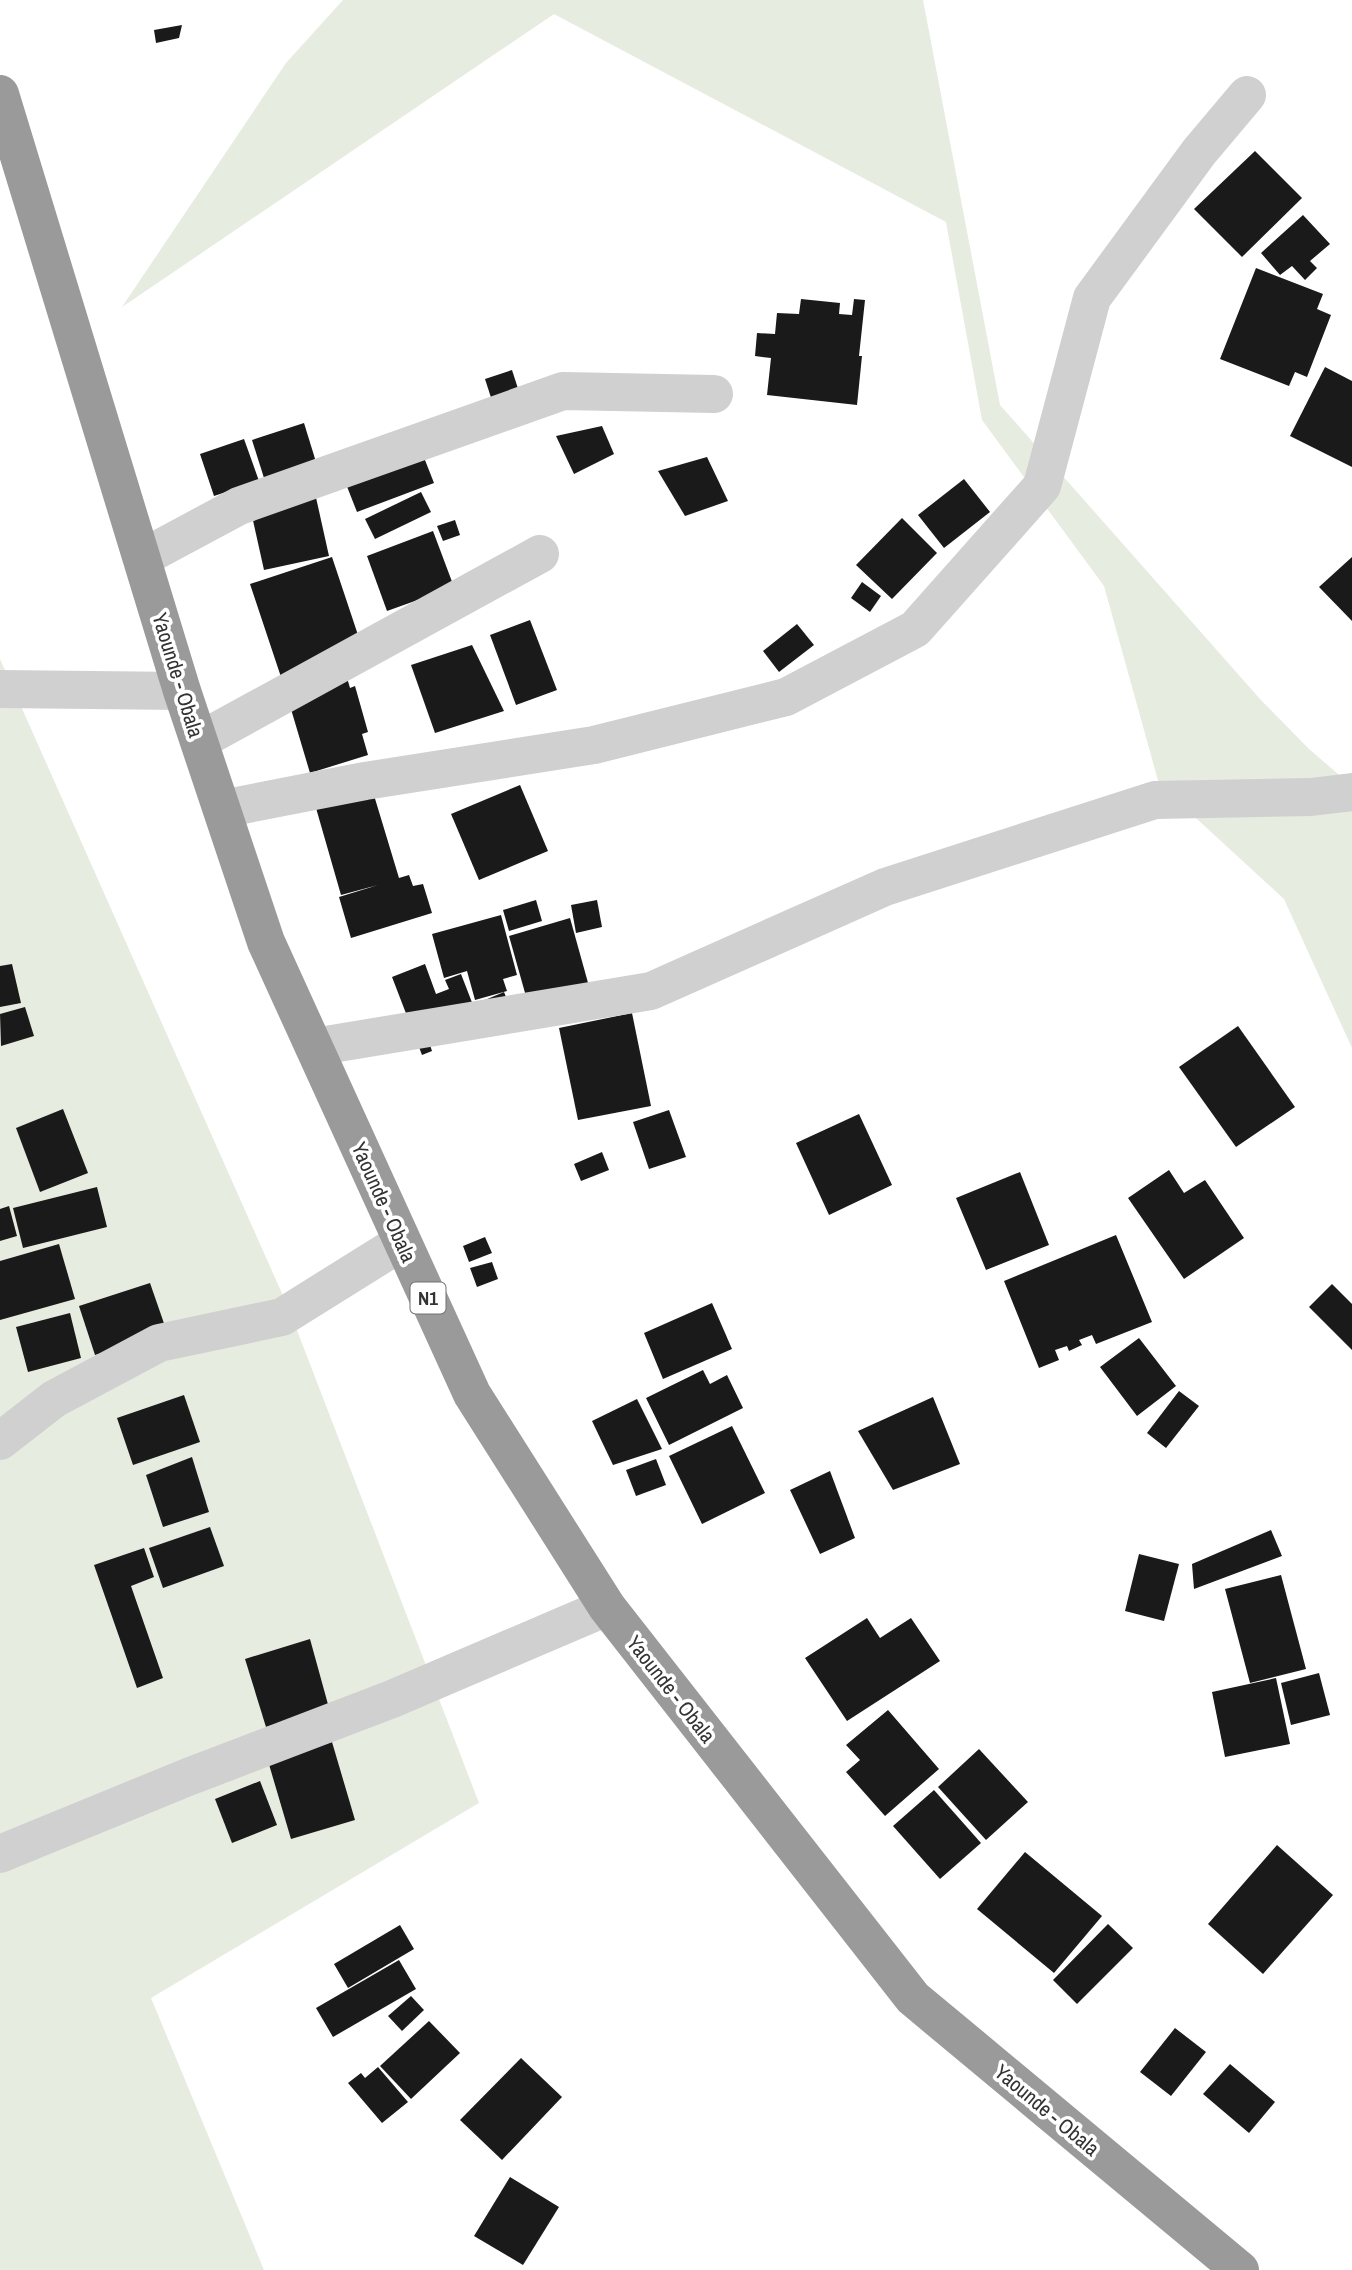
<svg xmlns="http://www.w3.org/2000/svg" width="1352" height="2270" font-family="'Archivo Narrow',sans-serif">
<rect width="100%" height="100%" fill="#fff"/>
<g fill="#e6ecdf">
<path d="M343,0H923L1000,405L1260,699L1309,749L1352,786V1048L1284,899L1159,784L1104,586L982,420L946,222L554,14L122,307L286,63Z"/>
<path d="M0,659L288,1307L479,1803L151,1998L264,2270H0Z"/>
</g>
<g fill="#1a1a1a">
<path d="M182,25L179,38L156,43L154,30Z"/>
<path d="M1255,151L1302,198L1242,257L1194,209Z"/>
<path d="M1303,215L1330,244L1310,261L1317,268L1305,280L1292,266L1280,275L1261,253Z"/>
<path d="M1256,268L1323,294L1317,309L1331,315L1307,377L1295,372L1289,386L1220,359Z"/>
<path d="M801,299L840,303L839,314L852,315L854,299L865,300L859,356H862L857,405L767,395L771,358L755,356L757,333L775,334L777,313L799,314Z"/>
<path d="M1325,367L1352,381V467L1290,436Z"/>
<path d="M512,370L522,401L495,410L485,379Z"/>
<path d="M304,423L316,462L264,478L252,440Z"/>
<path d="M602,426L614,454L574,474L556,436Z"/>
<path d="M244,439L259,481L214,496L200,454Z"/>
<path d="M423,455L434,483L357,512L346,484Z"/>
<path d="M707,457L728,501L685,516L658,471Z"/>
<path d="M964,479L990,512L944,548L918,515Z"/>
<path d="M421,492L431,512L375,539L365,519Z"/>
<path d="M315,493L329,556L264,570L250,507Z"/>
<path d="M902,518L937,553L892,599L856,565Z"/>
<path d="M455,520L460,535L443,541L437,526Z"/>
<path d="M433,531L454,587L387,611L367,556Z"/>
<path d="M332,557L363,650L281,677L250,584Z"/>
<path d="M1352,557V621L1319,587Z"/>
<path d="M862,582L881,596L870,612L851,598Z"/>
<path d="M530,620L557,690L516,705L490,635Z"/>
<path d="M797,624L814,645L779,672L763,651Z"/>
<path d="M472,645L504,711L435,733L411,665Z"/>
<path d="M345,671L350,688L355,686L368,732L362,734L368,755L310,773L285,689Z"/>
<path d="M520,785L548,851L479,880L451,814Z"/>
<path d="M373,792L399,878L409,875L413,886L423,884L432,913L351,938L339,897L378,885L341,895L316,808Z"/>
<path d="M536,900L542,921L509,931L503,910Z"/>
<path d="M597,900L602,927L576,933L571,905Z"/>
<path d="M501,915L517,975L503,979L507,991L475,1000L467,971L444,978L432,934Z"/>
<path d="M570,918L590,990L529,1007L509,936Z"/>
<path d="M12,964L21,1003L0,1007V966Z"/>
<path d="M425,964L436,994L449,989L445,980L461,974L473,1005L504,992L510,1007L426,1033L432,1051L422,1055L392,977Z"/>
<path d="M25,1007L34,1036L1,1046L0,1014Z"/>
<path d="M632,1013L651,1106L578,1120L559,1028Z"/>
<path d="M1238,1026L1295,1107L1236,1147L1179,1067Z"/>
<path d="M63,1109L88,1173L40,1192L16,1128Z"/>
<path d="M669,1110L686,1157L649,1169L633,1122Z"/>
<path d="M859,1114L892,1185L829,1215L796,1143Z"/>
<path d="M602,1152L609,1170L581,1181L574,1164Z"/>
<path d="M1169,1170L1184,1193L1205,1180L1244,1238L1184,1279L1128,1198Z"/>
<path d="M1020,1172L1049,1245L986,1270L956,1198Z"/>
<path d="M97,1187L107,1227L23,1248L13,1208Z"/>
<path d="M9,1206L17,1236L0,1241V1209Z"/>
<path d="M1116,1235L1152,1322L1096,1344L1092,1335L1079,1340L1082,1345L1069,1351L1067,1346L1055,1350L1059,1360L1039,1368L1004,1281Z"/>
<path d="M485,1237L492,1253L469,1262L463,1246Z"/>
<path d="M59,1244L75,1299L0,1320V1261Z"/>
<path d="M492,1262L498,1279L477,1287L470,1268Z"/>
<path d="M150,1283L167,1332L95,1355L79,1306Z"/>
<path d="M1332,1284L1352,1304V1350L1309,1307Z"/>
<path d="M712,1303L732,1349L663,1379L644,1333Z"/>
<path d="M70,1313L81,1358L28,1372L16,1327Z"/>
<path d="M1139,1338L1176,1386L1137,1416L1100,1367Z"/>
<path d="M703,1370L710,1384L727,1375L743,1408L669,1445L646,1398Z"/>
<path d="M1179,1391L1199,1406L1166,1448L1147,1433Z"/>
<path d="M184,1395L200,1442L133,1465L117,1418Z"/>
<path d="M933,1397L960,1464L893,1490L858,1431Z"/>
<path d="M637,1399L662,1449L613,1465L592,1421Z"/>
<path d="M732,1426L765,1493L702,1524L669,1456Z"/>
<path d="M192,1457L209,1512L163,1527L146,1475Z"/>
<path d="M656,1459L666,1485L636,1496L626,1470Z"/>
<path d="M830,1471L855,1538L820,1554L790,1490Z"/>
<path d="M210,1527L224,1566L163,1588L149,1548Z"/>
<path d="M1271,1530L1282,1556L1194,1589L1192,1564Z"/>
<path d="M144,1548L154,1577L131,1586L163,1678L137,1688L94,1565Z"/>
<path d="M1139,1554L1179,1564L1164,1621L1125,1611Z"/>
<path d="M1281,1575L1306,1669L1250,1683L1225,1589Z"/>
<path d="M867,1618L880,1638L911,1618L940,1661L847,1721L805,1658Z"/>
<path d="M310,1639L329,1708L266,1727L245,1659Z"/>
<path d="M1319,1673L1330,1715L1291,1725L1281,1683Z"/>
<path d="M1276,1678L1290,1744L1225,1757L1212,1692Z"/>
<path d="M888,1710L939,1769L885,1816L846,1772L860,1760L846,1745Z"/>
<path d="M332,1742L355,1820L291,1839L268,1761Z"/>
<path d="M979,1749L1028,1802L986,1840L938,1787Z"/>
<path d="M260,1781L277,1825L232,1843L215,1799Z"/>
<path d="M934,1790L981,1843L940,1879L893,1826Z"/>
<path d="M1277,1845L1333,1895L1263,1974L1208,1924Z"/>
<path d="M1025,1852L1102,1916L1054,1973L977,1909Z"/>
<path d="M1108,1924L1133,1948L1077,2004L1053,1980Z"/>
<path d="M400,1925L414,1949L348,1988L334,1964Z"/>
<path d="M399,1960L416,1989L333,2037L316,2008Z"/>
<path d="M411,1996L424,2010L402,2031L388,2016Z"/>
<path d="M429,2021L460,2053L411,2099L380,2066Z"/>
<path d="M1175,2028L1206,2052L1171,2096L1140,2072Z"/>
<path d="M521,2058L562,2097L502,2160L460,2120Z"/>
<path d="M1230,2064L1275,2102L1249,2133L1203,2094Z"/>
<path d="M378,2067L408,2102L382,2123L348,2083L361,2073L365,2078Z"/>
<path d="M510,2177L559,2207L523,2265L474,2236Z"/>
</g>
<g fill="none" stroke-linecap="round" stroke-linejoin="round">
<g stroke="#d0d0d0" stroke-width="38">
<path d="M142,558L239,506L563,391L714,394"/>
<path d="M0,689L182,691"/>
<path d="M199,741L540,554"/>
<path d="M222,809L365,781L594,745L786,697L915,629L1042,486L1092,298L1199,152L1247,95"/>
<path d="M314,1047L651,991L885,887L1155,800L1311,797L1352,792"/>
<path d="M0,1441L54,1399L159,1343L282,1317L402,1242"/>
<path d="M0,1854L188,1777L392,1699L607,1607"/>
</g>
<path stroke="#9a9a9a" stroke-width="38" d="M0,94L182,691L266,942L472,1394L607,1607L913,1998L1240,2270"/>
</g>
<g text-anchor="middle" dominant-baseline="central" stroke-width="7" stroke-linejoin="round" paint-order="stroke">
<rect fill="#fff" stroke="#707070" stroke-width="2" x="410.5" y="1282.5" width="35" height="31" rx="5"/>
<g font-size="19" font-weight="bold" fill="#333">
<text x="428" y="1298">N1</text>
</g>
<g font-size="21" fill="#333" stroke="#fff">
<text transform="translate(178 675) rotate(73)">Yaounde - Obala</text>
<text transform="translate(384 1202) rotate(66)">Yaounde - Obala</text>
<text transform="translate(671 1689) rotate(52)">Yaounde - Obala</text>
<text transform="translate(1047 2110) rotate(40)">Yaounde - Obala</text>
</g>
</g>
</svg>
